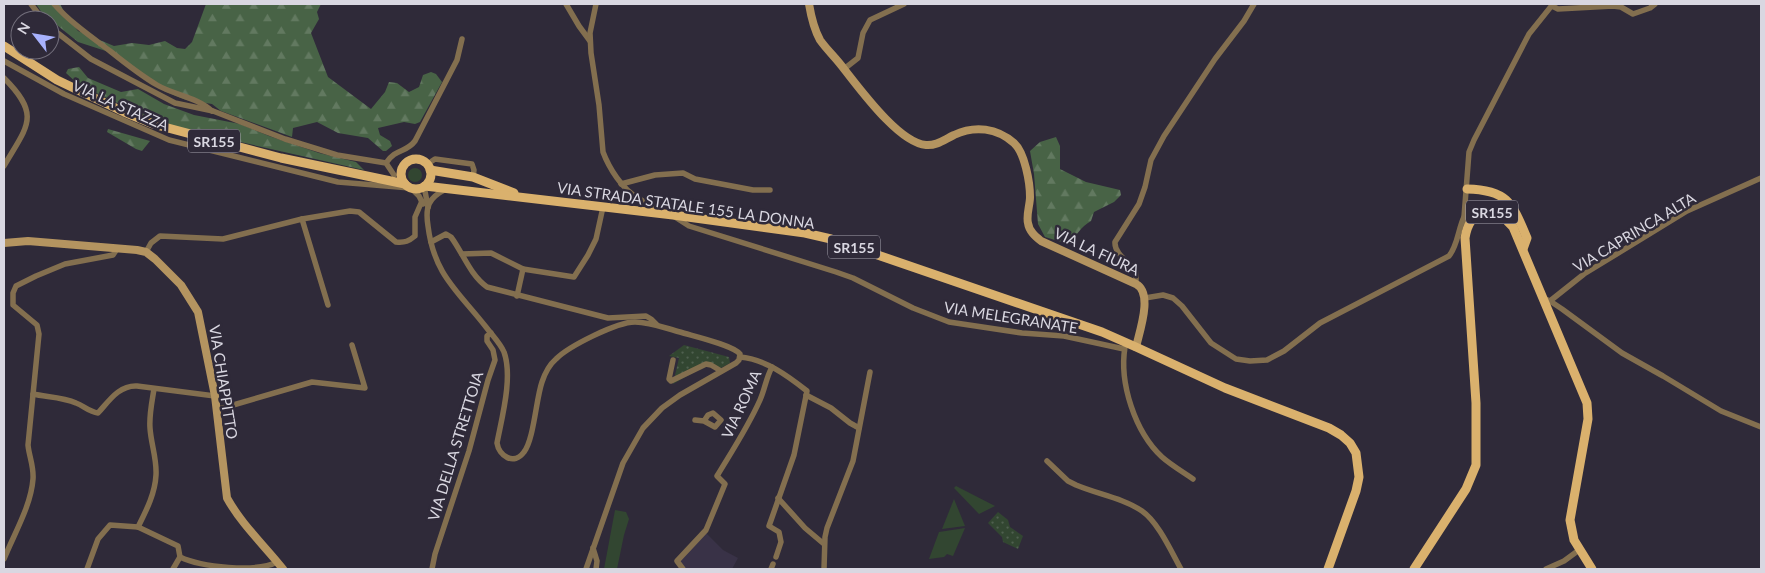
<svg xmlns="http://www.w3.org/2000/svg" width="1765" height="573" font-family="Lato,sans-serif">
<defs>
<pattern id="forest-firs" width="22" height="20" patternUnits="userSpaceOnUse" patternTransform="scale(1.25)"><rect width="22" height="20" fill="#486346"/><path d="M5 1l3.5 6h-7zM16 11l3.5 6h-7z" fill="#627960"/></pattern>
<pattern id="park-dots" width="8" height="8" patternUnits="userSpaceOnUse" patternTransform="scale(1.25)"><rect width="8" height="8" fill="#324631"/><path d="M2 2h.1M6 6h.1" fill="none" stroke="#4f604f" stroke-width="1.8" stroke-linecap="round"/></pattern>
</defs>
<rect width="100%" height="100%" fill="#2f2a39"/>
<path fill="#393247" d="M706,533L723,550L738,558L732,569H686L679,561Z"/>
<g fill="#324631">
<circle cx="415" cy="175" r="7"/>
<path d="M956,486L995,506L979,514L954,488Z"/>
<path d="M954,499L965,526L942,529Z"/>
<path d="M615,510L626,512L629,519L624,535L617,569H604Z"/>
<path d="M965,528L953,556L947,554L944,557L929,559L939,532Z"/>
</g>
<g fill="url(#forest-firs)">
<path d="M36,4H60L67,17L78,31L114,46L132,43L149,45L165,41L177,48L185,49L192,42L206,4H321L317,12L319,19L311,33L328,77L371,109L385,92L389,82L397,83L409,92L419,87L423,75L431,72L436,74L442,82L420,122L415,124L404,122L378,128L380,135L390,141L392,146L386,151H383L368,138L338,133L317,122L293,128L292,137L221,111L212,104L186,100L164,91L112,53L78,42L42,13Z"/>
<path d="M79,67L88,78L121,92L138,89L164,104L194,115L240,124L269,136L319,153L356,162L364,170L178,128L141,114L79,85L66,73L68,69Z"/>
<path d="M108,129L150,141L142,151L136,149L107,132Z"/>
<path d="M1056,137L1060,146V169L1086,182L1120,190L1121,195L1114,202L1094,212L1091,221C1080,227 1077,236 1068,244L1045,237L1038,224L1034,174L1030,151L1040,142Z"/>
</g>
<g fill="url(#park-dots)">
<path d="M684,345L729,357L730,363L721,368C717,365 710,368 705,366L673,384L679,358L669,356Z"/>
<path d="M998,512L1008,520L1010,527L1023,536L1018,549L1003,542L1002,537L988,523Z"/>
</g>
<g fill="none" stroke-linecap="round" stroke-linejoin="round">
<g stroke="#836f4f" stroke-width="5.5">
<path d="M31,4L43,20"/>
<path d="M54,4C70,22 90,36 110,51C125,63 140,75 157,85C174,95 197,97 212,111"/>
<path d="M566,4L579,26L590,41"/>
<path d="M596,4L590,33L591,53L599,105L603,152C609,168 622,189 638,198C646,203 654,207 662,212"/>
<path d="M1552,6L1558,9L1613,6L1621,7L1633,14L1650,8L1655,4"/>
<path d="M50,27L91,59L175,103L213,111L285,139L337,155L386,163L394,175"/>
<path d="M4,61L64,94L169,140L338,182L410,188"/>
<path d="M844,69L858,58L863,33L870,20L904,4"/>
<path d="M4,78C42,116 27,126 4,166"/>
<path d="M432,161L435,159L472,164L474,170L473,177"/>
<path d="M386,163C396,148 406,153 415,141L457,60L462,39"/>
<path d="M621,184L655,175L683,173L695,179L753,190H770"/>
<path d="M424,186L428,207"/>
<path d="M412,189L419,196L423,204"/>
<path d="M446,189C428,198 425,207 428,226C434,275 458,291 486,327C492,335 500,343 504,352C513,377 502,417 497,443C499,456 514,466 524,452C534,439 536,399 542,382C545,373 549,365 556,359C569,346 617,322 635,322C650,322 665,328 680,332C693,336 733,345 740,354L739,360L736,363L680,395L662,408L643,428L623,463L586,569"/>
<path d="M675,217L689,226L836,272L853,278L913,308L949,322L1022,333L1064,336L1124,349"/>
<path d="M302,219L328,305"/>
<path d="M1468,226L1464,217L1469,152L1474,140L1529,34L1553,4"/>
<path d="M431,242L446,234L451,237C463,253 470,275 487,287L608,318L646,316L651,319L657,325"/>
<path d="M146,252L151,243L160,236L223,239L302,219L350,211L359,212L396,242C405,243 409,241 415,236V217L422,201"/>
<path d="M462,254L491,253L523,269L574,277L588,255L596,239L603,207"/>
<path d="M1136,284V271C1129,262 1114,254 1115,242L1139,204L1145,187L1151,160L1164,136L1215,59L1244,21L1254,4"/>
<path d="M517,296L523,269"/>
<path d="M1145,298L1163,295L1173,298L1182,306L1211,343L1236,359L1250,361L1267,360L1284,351L1320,323L1449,256C1458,245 1458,229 1464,217"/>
<path d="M1543,298L1550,301L1562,309L1622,353L1663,376L1721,411L1761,427"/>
<path d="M1550,301L1584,274L1687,211L1761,178"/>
<path d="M1125,347C1119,383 1135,432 1162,457C1171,465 1183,472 1193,479"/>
<path d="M740,357C765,359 788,376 807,391L794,455L769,526L779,532L781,542L776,557"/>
<path d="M673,360L669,379L671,381L706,364L711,365L721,371"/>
<path d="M154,389C152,402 149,415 150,428C151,444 157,459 156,475C155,494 146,511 138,527L178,546L180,557C201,567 256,573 277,562"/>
<path d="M33,394C46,397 63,397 76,403C84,406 89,412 98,413C109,401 119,385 137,386L215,396"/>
<path d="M806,395L831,408L850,423L859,428"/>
<path d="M216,410L312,382L365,388L352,345"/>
<path d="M695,420L704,421L715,427L721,420L713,413L708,415L704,421"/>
<path d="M1047,461L1068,481L1076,485C1097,494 1123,498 1142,511C1158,522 1171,551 1181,569"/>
<path d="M778,498L805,528L824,544"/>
<path d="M593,548L597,561L596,569"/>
<path d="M4,559C14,534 31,506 33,479C34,467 29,456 28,445L39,334L37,325L13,305V293L16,286L36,276L65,264L113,255L117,249"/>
<path d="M87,569L98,539L110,525L138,527"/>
<path d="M173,569L180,557"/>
<path d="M432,569L435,554L469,451L488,380L495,360L493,350L487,341V336L491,333"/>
<path d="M683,569L677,561L706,530L725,484L717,476C732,451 748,427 760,400C765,389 766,378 772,367"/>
<path d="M771,569L773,564"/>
<path d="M824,569L825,537L827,528L853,461L870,372"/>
<path d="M1546,569L1564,561L1579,550"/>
</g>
<g stroke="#b49460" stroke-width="8">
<path d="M809,4C811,16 814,29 820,40C827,50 837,59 844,69C860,89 899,143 926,145C937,146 945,139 954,135C975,125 997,128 1014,143C1025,153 1030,183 1030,197C1030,205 1026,215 1028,223C1029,231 1035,236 1041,241L1136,284C1153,293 1140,330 1136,347"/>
<path d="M4,243L28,241L137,250L146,252L155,259L181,285L198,312L215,396L227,498C242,525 264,545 283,569"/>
</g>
<g stroke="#dab16d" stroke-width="9">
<path d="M4,46L57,80L124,112L153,124L281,158L405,184"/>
<circle cx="416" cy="174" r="15"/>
<path d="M430,170L473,177L514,193"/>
<path d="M425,186L673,215L805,233L831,239L1102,332L1136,347L1225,388L1329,428L1341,435L1350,443L1356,453L1359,477L1356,491L1328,569"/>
<path d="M1467,189C1508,190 1512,203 1527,238L1523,249"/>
<path d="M1414,569L1466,489L1476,465V403L1465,238C1470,207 1494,205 1513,227L1587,403L1588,419L1570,520L1574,540L1592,569"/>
</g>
</g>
<g text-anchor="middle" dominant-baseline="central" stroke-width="5" stroke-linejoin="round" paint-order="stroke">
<g fill="#2f2a39" stroke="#a6a3af" stroke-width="1">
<rect x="188" y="129.5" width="52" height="23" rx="4"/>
<rect x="1466" y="200.5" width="52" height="23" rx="4"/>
<rect x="828" y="235.5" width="52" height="23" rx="4"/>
</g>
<g font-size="14" font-weight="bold" fill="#d9d7e1">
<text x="214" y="141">SR155</text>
<text x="1492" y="212">SR155</text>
<text x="854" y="247">SR155</text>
</g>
<g font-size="15" fill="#d9d7e1" stroke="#2f2a39">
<text transform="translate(121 105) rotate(24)">VIA LA STAZZA</text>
<text transform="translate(686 205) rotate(8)">VIA STRADA STATALE 155 LA DONNA</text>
<text transform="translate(1634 232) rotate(-31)">VIA CAPRINCA ALTA</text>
<text transform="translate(1097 251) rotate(25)">VIA LA FIURA</text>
<text transform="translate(1011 317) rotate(9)">VIA MELEGRANATE</text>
<text transform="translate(224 382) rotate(81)">VIA CHIAPPITTO</text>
<text transform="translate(741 404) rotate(-65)">VIA ROMA</text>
<text transform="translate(455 446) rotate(-73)">VIA DELLA STRETTOIA</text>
</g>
</g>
<rect width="1765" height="573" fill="none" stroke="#d9d7e1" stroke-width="10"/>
<g transform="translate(35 35) rotate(301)"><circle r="24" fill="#2f2a39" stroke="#736f7c"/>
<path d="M0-4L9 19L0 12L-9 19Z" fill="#a7b1fc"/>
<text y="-8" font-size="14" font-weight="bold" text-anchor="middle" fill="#d9d7e1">N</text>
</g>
</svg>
